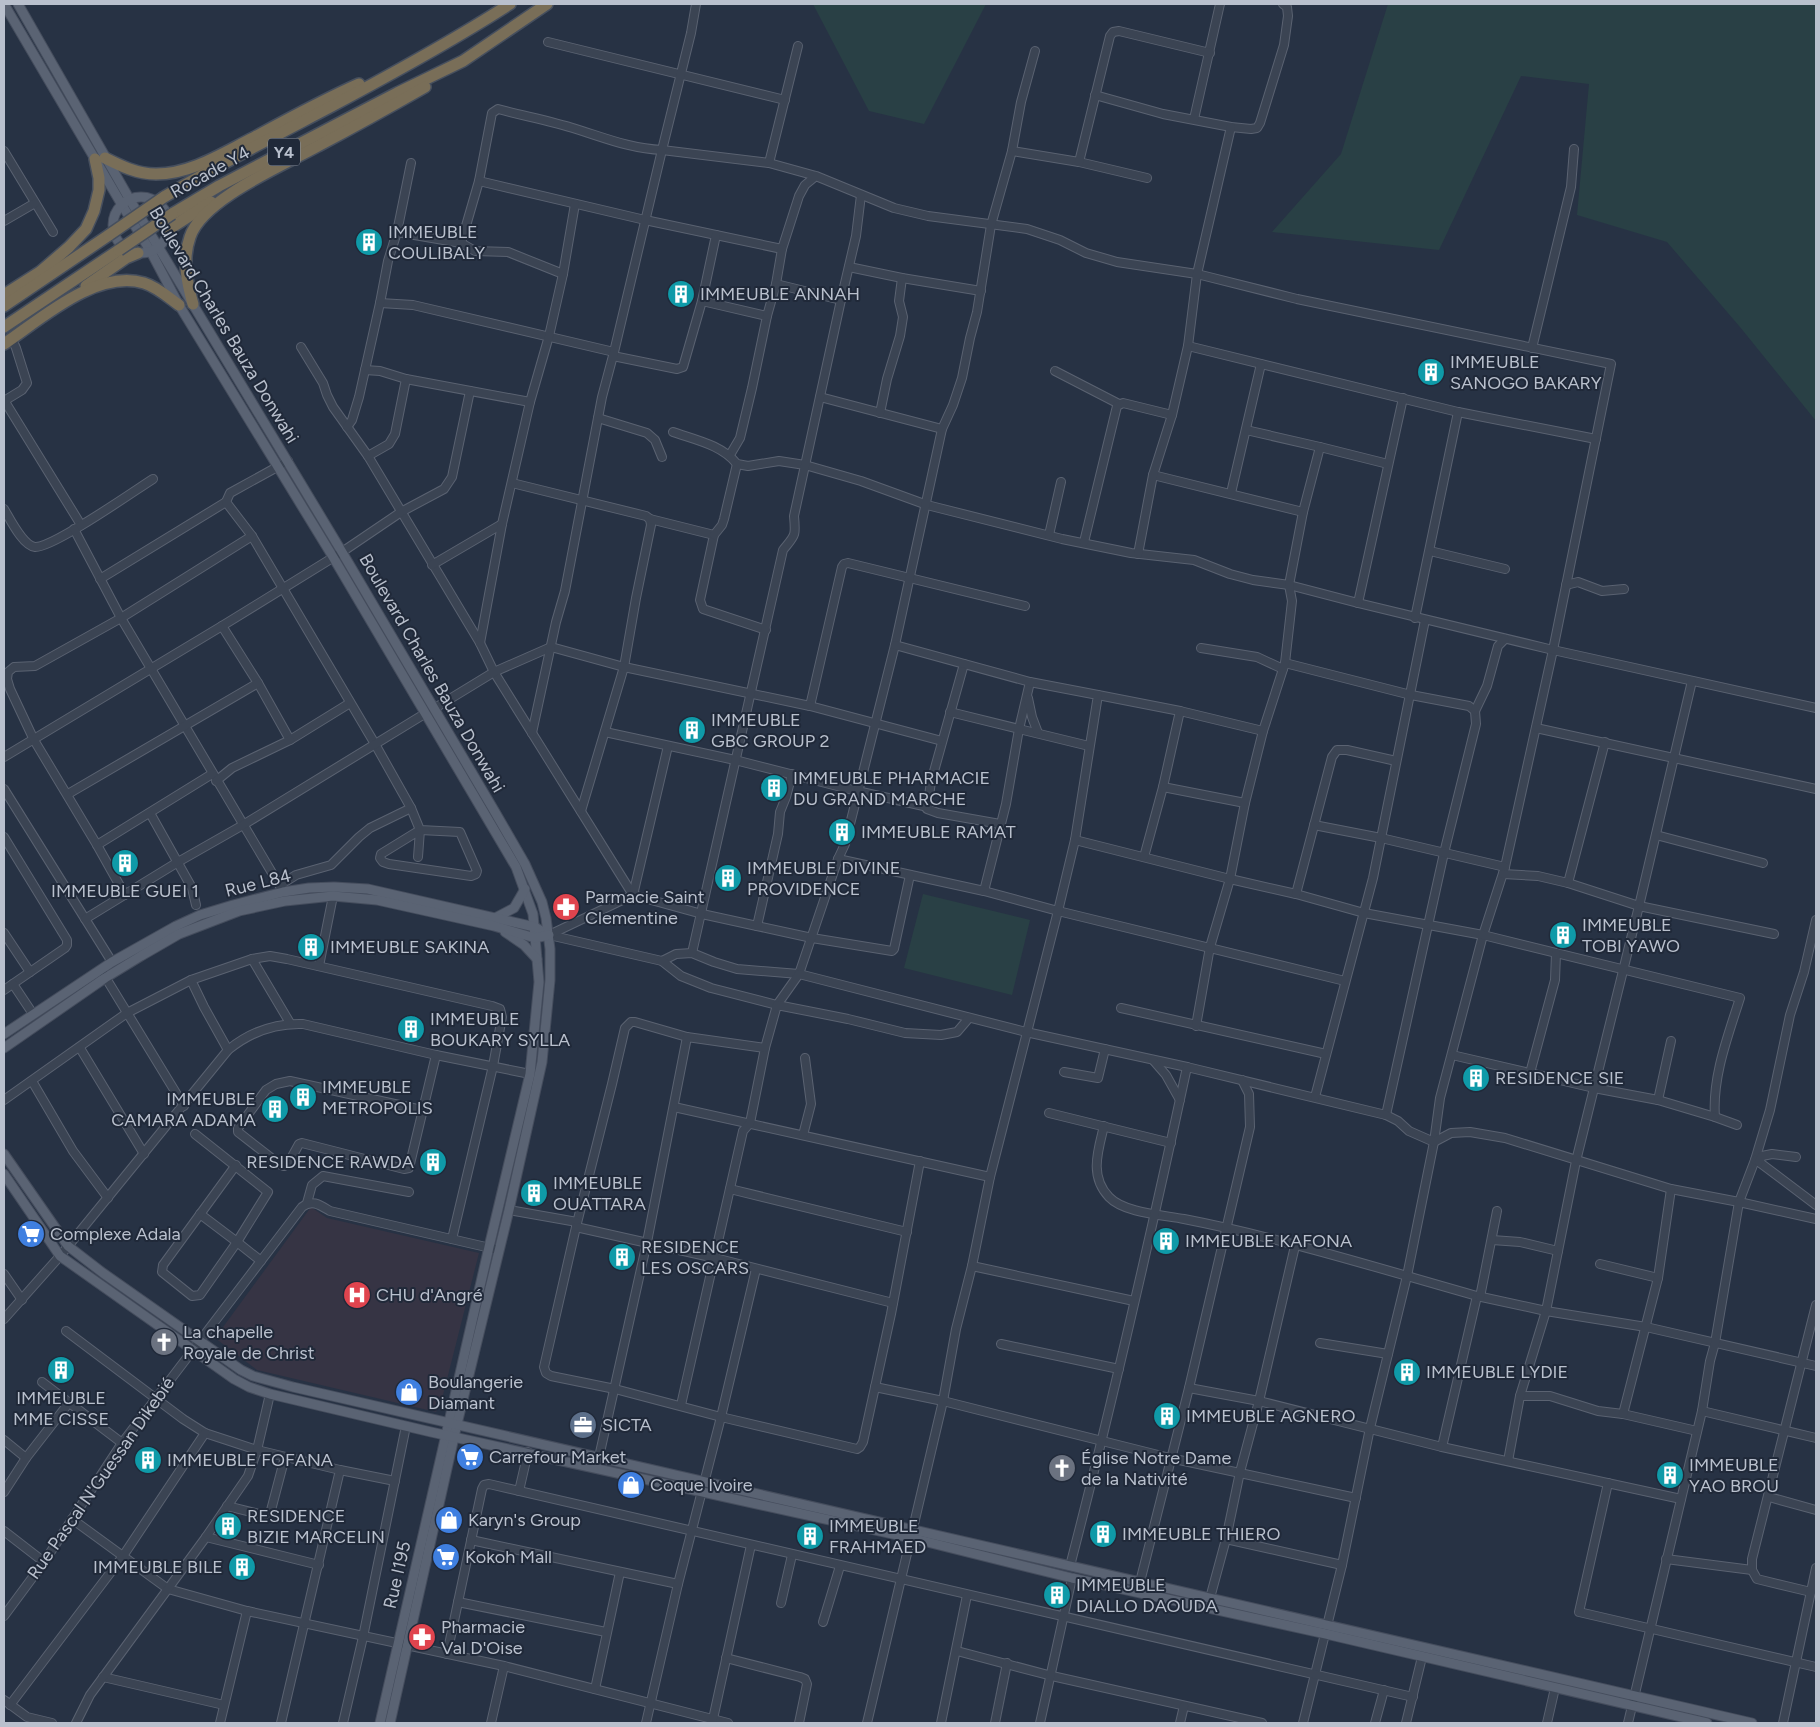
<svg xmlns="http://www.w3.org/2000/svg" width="1820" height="1727" font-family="Figtree,sans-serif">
<rect width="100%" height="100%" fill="#273244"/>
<path fill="#363444" d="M311,1207L327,1218L479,1253L441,1403L436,1412L257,1370L215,1338Z"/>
<g fill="#294045">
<path d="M813,4H986L924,124L869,111Z"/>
<path d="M1388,4H1816V421L1740,327L1667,242L1577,215L1589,84L1521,76L1439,250L1272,232L1341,154Z"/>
<path d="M923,894L1030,920L1012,995L904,968Z"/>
</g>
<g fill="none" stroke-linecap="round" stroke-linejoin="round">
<g stroke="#5a6271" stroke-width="10">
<g id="minor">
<path d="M548,42L785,100"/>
<path d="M1095,95L1163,114L1231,127L1251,129L1257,128L1260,123L1284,45L1288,16L1287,7L1283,4"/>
<path d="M1194,119L1220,4"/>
<path d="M4,151L53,232"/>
<path d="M1012,151L1079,162L1147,178"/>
<path d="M1079,162L1110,36L1113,32L1119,31L1210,53"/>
<path d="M769,163L798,46"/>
<path d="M816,176L805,185L799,196L782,249L645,220L479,181L492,113L498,109C524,116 551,121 576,129C605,138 632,149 662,150L769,163L816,176L894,208L928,216L1027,229L1060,240L1086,253L1117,262L1197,274L1297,299L1611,364L1553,650L1505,867L1483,935L1440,1098L1434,1142L1407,1276L1370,1428L1342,1565L1303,1723"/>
<path d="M4,221L35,203"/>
<path d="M397,232L461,243L475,251L508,252L563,274"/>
<path d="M461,243L479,181"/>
<path d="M782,249L776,284L841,300"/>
<path d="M849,267L902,278L981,291"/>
<path d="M702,301L767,316L752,388L740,438L730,455"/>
<path d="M380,303L413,305L614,352"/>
<path d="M767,316L776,284"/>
<path d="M1188,346L1458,412L1596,439"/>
<path d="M301,347L323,383L327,395L333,407L368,456L480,643L494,672L633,895"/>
<path d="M1532,348L1571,187L1574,149"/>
<path d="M613,356L677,369L683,367L702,301L716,235"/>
<path d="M365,370L380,371L406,379L530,402"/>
<path d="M1055,371L1119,404"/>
<path d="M820,397L942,429"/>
<path d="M4,400L81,525"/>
<path d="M4,401L22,390L27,383L16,348L12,339"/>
<path d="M880,413L887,379L900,336L903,317L899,301L902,278"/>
<path d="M598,418L647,433L655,440L662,457"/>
<path d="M347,427L352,420L359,397L380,303L388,261L397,232L411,163"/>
<path d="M1246,430L1320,447"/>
<path d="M673,432C696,440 722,445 737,464L748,466L779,461L805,465L861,481L927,505L1062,539L1131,553L1194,560L1230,574L1253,580L1289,585L1358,603L1553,650L1816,708"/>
<path d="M368,456L389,444L395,434L406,379"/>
<path d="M1153,475L1303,512L1320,447L1388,464"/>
<path d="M512,483L646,516L650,519L651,525L636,598L624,667L581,811"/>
<path d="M1231,493L1261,364"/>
<path d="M4,509C10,519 23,546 35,547C53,548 134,491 153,479"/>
<path d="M650,519L714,535L700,600L703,609L766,630"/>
<path d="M74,529L121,618L281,888"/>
<path d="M714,535L722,525L724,519L737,464"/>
<path d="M1049,535L1061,482"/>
<path d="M1084,542L1117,406L1123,403L1172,415"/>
<path d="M1430,551L1505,569"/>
<path d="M1138,554L1153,475L1172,415L1188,346L1197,274L1231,127"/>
<path d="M432,565L502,524"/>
<path d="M100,579L226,502"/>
<path d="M1566,585L1578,582L1602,591L1624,589"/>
<path d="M1358,603L1403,398"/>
<path d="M1415,618L1458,412"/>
<path d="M222,626L258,683L290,740L350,703"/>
<path d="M480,643L502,524L530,402L549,336L563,274L575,204"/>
<path d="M1201,648L1257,657L1283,669"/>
<path d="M1285,663L1411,695L1469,706L1475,711L1476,724L1444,853L1386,1115"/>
<path d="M964,664L931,782L927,809L938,813L1000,824"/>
<path d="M1030,682L1019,729L1089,746"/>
<path d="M1098,695L1180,711"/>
<path d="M1028,698L1032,717L1038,733"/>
<path d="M810,706L842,567L844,564L848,563L1025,606"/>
<path d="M435,708L494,672L551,647L624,667L810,706L942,741"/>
<path d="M1475,711L1487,686L1498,646L1505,639"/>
<path d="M950,712L1019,729L1006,804L984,891"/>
<path d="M1536,728L1816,789"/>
<path d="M605,732L735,760L857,791L928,807"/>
<path d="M532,733L556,622L565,591L602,397L614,352L662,150L691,33L696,4"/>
<path d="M4,757L222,626L342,552L401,512L444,489L452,477L470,391"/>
<path d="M216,781L232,768L290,740"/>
<path d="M1163,787L1245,803"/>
<path d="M4,789L112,962"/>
<path d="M68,794L258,683"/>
<path d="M411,808L420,830L460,832L477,871L476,874L471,876L389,864L383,862L380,858L381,854L420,830L418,857"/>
<path d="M150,813L192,888L196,905"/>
<path d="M1314,825L1381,838L1505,867"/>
<path d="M1656,835L1763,863"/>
<path d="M4,837L67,940V945L65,948L4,990"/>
<path d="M1075,840L1230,879L1296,894L1364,913L1483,935L1740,998C1728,1036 1712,1077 1715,1117L1737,1125"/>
<path d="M97,845L212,774"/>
<path d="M1144,857L1163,787L1180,711L1263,731"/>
<path d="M838,859L984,891L1058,911L1345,981"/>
<path d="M1503,874L1538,876L1568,883L1639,906L1774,934"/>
<path d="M1568,883L1605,742"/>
<path d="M280,885L296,875L331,865L359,837L370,828L411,808L375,744L252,536L226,502L230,493L288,461"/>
<path d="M1296,894L1332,757L1337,750H1347L1396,761"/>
<path d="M125,895L97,845L34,740L10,689L7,679L8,672L14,667L35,666L121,618L252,536"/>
<path d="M633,895L668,746"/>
<path d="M85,919L178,862L243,825L426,713"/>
<path d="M757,926L812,938L892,951L894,949L910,875"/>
<path d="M4,933L30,972"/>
<path d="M549,935L662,961L676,954L692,953L714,962L737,969L799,974L838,859L845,844L895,645L942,429L953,405L962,378L970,338L977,312L991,225L1012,151L1021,102L1035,51"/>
<path d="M549,935L633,895L702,914L757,926L778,834L780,812L786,797L792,774"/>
<path d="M692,953L783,550C795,535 796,537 794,516L841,300L856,236L861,195"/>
<path d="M252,959L290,1023"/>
<path d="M662,961L681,976L711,988L777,1005L799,974L1026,1032L1187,1067L1386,1115L1398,1121L1409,1131L1434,1142L1451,1133L1470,1132L1505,1138L1671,1189L1739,1202L1755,1160L1770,1110L1790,1015L1804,972L1816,920"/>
<path d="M319,966L333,896"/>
<path d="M101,970L184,1106"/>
<path d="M191,980L204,1007L228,1050"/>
<path d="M13,984L33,1014"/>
<path d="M1121,1008L1326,1054"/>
<path d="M1196,1026L1210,947L1230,879L1245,803L1263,731L1285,663L1292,601L1289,585L1303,512"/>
<path d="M687,1037L635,1022H631L625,1028L612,1084L576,1227L544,1367L546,1373L551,1376L615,1389L721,1417L857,1449L860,1447L863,1442L891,1314L920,1161"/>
<path d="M80,1048L144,1154"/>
<path d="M1452,1055L1594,1088L1658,1100L1715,1117"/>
<path d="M1153,1060L1166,1075L1180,1100"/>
<path d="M1064,1072L1098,1078L1105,1049"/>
<path d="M1530,1073L1555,980L1556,953"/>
<path d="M32,1081L73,1151L108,1198"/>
<path d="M1315,1097L1373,878L1425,620"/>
<path d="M4,1100L127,1013L191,980L252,959L270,956L287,959L492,1006L500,1009L502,1017L493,1066L452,1239"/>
<path d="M1658,1100L1671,1041"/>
<path d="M674,1107L990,1177"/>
<path d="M422,1110L290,1081L276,1084L266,1090L238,1128V1132L279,1164L284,1166L288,1164L299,1144L302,1143L404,1169L409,1168L436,1055"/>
<path d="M1049,1113L1171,1143"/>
<path d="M1104,1126C1098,1151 1089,1176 1109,1197C1124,1213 1163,1215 1184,1219C1282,1238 1381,1269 1477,1296L1442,1447"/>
<path d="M195,1134L268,1192L237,1242L200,1214"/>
<path d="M803,1135L811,1104L805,1058"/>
<path d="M1755,1160L1759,1162L1816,1205"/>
<path d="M1759,1162L1762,1156L1772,1154L1796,1157"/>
<path d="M236,1165L163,1265L162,1272L192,1296L200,1295L237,1242L261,1261"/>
<path d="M730,1189L907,1232"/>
<path d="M307,1203L312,1185L323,1176L409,1192"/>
<path d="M509,1210L577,1222"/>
<path d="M576,1227L715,1258L893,1303"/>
<path d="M1492,1240L1520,1242L1558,1251"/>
<path d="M1600,1264L1658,1278"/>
<path d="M972,1266L1134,1301"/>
<path d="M4,1274L22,1300"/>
<path d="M1477,1296L1546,1311L1646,1327L1816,1366"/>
<path d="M1480,1297L1497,1211"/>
<path d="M4,1319L60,1256L228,1050C250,1032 274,1023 303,1024L436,1055L530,1074"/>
<path d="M66,1331L183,1419L205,1433L257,1450L340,1470L281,1723"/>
<path d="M1320,1343L1388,1354"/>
<path d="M1001,1344L1119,1369"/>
<path d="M42,1382L122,1443"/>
<path d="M875,1387L943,1401L1170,1458L1356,1498"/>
<path d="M1189,1388L1259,1401L1442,1447L1681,1499"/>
<path d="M1520,1396H1550L1598,1411L1623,1414L1697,1431"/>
<path d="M681,1405L743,1131L750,1123L765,1048"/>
<path d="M1702,1411L1816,1438"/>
<path d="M1623,1414L1658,1278L1671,1189"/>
<path d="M4,1440L26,1458"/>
<path d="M599,1457L647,1242L687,1037L765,1048L777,1005L848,1019L905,1033L941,1035L957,1032L969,1018"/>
<path d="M1508,1461L1520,1396L1546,1311L1576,1161L1639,906L1692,681"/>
<path d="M340,1470L395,1481"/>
<path d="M1608,1483L1579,1612L1816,1667"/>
<path d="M519,1491L528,1452"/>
<path d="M4,1492L26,1458L68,1404"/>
<path d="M1769,1497L1816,1510"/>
<path d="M227,1506L267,1516L270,1514L285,1457"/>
<path d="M72,1519L168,1589L247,1611L504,1666L728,1723"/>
<path d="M4,1531L44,1562"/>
<path d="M206,1537L319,1565"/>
<path d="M1226,1539L1342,1565"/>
<path d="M471,1540L678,1584"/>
<path d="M1666,1559L1752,1570"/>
<path d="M1070,1566C1113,1400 1151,1234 1187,1067"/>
<path d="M1140,1582L1189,1388L1250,1127L1249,1094L1242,1080"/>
<path d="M1811,1592L1757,1579L1752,1570V1559L1816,1305"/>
<path d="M1210,1598L1226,1539L1240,1472L1259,1401L1295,1246"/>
<path d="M458,1602L606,1632"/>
<path d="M781,1603L792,1555"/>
<path d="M4,1616L44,1562L122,1443L302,1207C312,1199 320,1205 330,1211L499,1250"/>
<path d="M823,1622L840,1566"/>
<path d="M957,1651L1052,1676L1262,1723"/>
<path d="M447,1654L482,1489L484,1485L489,1484L1413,1697"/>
<path d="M726,1658L800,1677L805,1679L807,1684L799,1723"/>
<path d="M103,1677L224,1705"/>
<path d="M595,1689L620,1572"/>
<path d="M4,1700L27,1717L52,1723"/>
<path d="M10,1705L123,1556L205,1433"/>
<path d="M713,1719L751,1545"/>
<path d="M76,1723L90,1695L206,1537L248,1476L257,1450L270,1394"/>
<path d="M220,1723L247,1611"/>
<path d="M343,1723L363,1637L406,1426"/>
<path d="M491,1723L504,1666"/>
<path d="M646,1723L678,1584L721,1417L756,1269"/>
<path d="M867,1723L943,1401L956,1329L972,1266L990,1177L1058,911L1075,840L1098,695L1030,682L895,645"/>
<path d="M941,1723L967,1595"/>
<path d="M995,1723L1007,1663"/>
<path d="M1040,1723L1072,1578"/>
<path d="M1180,1723L1184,1706"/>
<path d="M1375,1723L1384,1690"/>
<path d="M1406,1723L1422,1657"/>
<path d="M1547,1723L1555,1688"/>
<path d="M1628,1723L1702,1411L1710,1361L1715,1343L1739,1202L1816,1219"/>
<path d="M1783,1723L1816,1568"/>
</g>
</g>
<g stroke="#454d5d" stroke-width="11">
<g id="major">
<path d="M4,4L122,205L151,252L179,305L333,557L516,867L533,914L539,982L530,1074L489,1247L380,1723"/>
<path d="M18,4L130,200L342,552L495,812L525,864L542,902L546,918L550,949V980L542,1062L509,1210L457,1424L390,1723"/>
<circle cx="141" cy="225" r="28"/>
<path d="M495,918L514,908L525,889"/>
<path d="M505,932L524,945L537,959"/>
<path d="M4,1034L112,962L176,926L200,915L233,905L283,892L309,888L334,887L368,889L535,927L540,930"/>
<path d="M4,1048L105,978L141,956L179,934L239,911L285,901L333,896L377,900L494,926L535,938L549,935"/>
<path d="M4,1154L68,1246L103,1273L241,1370L253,1376L293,1387L1752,1723"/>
<path d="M4,1174L60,1256L234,1379L249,1387L270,1394L431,1432L911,1538L1072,1578L1326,1634L1707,1723"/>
</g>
</g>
<g stroke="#464f5e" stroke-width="14">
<g id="highway">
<path d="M105,158C121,166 137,174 156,174C191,174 223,153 253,138C288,119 323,100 359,84"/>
<path d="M164,197C218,165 275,136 332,106C392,74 453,41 510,4"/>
<path d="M172,214L219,186L397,93L463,61L547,4"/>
<path d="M169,229L211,202"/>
<path d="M86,286L126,258L138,253"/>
<path d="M4,295L40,272L69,247L86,229L94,211L99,190V178L95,159"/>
<path d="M193,304C187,283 182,259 190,237C202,199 284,165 318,146C354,127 390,107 425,87"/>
<path d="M4,306L109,235"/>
<path d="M4,327L119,250"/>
<path d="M4,344C41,319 96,269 144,283C157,287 168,297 179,305"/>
</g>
</g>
<use href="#minor" stroke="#3b4453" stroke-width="8"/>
<use href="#major" stroke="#5a6373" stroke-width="9"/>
<use href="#highway" stroke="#796e58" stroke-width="11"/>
<g stroke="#464f5e" stroke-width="14" stroke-linecap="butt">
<g id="highway-bridge">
<path d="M109,235L164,197"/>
<path d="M119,250L172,214"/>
</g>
</g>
<use href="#highway-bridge" stroke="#796e58" stroke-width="11"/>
</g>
<defs>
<g id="building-disc" transform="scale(1.4375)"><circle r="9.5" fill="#0f9aa8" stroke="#202939"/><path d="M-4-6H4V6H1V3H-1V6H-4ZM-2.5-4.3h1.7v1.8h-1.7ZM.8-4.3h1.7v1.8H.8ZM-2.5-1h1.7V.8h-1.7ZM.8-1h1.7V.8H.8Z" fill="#fff"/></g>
<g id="pharmacy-disc" transform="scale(1.4375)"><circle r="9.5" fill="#e0444e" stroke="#202939"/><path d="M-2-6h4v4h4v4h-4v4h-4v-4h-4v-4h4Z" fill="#fff"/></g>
<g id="supermarket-disc" transform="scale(1.4375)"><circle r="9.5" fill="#3f7fe0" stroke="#202939"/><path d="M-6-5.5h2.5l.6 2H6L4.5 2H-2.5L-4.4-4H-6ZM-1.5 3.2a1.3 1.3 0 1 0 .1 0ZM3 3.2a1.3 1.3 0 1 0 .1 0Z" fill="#fff"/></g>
<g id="hospital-disc" transform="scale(1.4375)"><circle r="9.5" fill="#e0444e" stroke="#202939"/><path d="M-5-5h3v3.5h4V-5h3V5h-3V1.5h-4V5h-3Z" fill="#fff"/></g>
<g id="church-disc" transform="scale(1.4375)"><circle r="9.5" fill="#6b7280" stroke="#202939"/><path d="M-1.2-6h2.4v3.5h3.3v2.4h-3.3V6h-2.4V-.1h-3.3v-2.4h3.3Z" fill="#fff"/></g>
<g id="shop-disc" transform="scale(1.4375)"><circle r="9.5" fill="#3f7fe0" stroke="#202939"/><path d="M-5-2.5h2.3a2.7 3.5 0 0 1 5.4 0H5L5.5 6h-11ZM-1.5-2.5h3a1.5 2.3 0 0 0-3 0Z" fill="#fff"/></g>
<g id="office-disc" transform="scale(1.4375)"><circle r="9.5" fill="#5c6f8a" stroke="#202939"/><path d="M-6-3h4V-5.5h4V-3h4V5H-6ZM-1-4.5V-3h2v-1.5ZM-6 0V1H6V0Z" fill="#fff"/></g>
</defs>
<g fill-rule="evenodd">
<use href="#building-disc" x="369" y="242"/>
<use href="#building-disc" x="681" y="294"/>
<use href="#building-disc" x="1431" y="372"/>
<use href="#building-disc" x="692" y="730"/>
<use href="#building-disc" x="774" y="788"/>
<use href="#building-disc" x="842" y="832"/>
<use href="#building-disc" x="125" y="863"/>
<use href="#building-disc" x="728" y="878"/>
<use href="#pharmacy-disc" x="566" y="907"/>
<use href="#building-disc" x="1563" y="935"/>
<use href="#building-disc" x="311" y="947"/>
<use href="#building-disc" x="411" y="1029"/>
<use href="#building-disc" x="1476" y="1078"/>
<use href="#building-disc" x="303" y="1097"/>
<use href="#building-disc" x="275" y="1109"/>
<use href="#building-disc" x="433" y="1162"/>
<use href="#building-disc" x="534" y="1193"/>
<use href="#supermarket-disc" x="31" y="1234"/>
<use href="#building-disc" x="1166" y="1241"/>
<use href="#building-disc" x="622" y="1257"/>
<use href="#hospital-disc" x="357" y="1295"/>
<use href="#church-disc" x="164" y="1342"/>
<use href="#building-disc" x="61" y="1370"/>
<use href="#building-disc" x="1407" y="1372"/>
<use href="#shop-disc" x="409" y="1392"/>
<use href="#building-disc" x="1167" y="1416"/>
<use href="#office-disc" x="583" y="1425"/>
<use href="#supermarket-disc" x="470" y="1457"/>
<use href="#building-disc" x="148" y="1460"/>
<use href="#church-disc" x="1062" y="1468"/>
<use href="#building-disc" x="1670" y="1475"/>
<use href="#shop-disc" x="631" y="1485"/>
<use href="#shop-disc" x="449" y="1520"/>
<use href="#building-disc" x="228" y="1526"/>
<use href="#building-disc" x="1103" y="1534"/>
<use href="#building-disc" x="810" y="1536"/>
<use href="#supermarket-disc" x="446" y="1557"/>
<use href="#building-disc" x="242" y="1567"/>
<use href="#building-disc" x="1057" y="1595"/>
<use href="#pharmacy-disc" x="422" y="1637"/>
</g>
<g text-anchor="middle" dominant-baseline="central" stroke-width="4" stroke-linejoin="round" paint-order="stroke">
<rect fill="#202939" stroke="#8b93a1" stroke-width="1" x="268" y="138.5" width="32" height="27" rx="4"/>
<g font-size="16" font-weight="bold" fill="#b9c0cd">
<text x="284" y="152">Y4</text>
</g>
<g font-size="18" fill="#b9c0cd" stroke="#202939">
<text transform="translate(210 172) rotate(-29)">Rocade Y4</text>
<text transform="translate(224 325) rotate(59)">Boulevard Charles Bauza Donwahi</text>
<text transform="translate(432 673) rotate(60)">Boulevard Charles Bauza Donwahi</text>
<text transform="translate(258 883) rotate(-14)">Rue L84</text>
<text transform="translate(101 1478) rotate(-55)">Rue Pascal N'Guessan Dikebié</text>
<text transform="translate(397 1575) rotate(-77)">Rue I195</text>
</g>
<g font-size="18" fill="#b9c0cd" stroke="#202939" text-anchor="start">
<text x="388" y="232">IMMEUBLE<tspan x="388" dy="21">COULIBALY</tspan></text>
<text x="700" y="294">IMMEUBLE ANNAH</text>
<text x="1450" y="362">IMMEUBLE<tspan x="1450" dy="21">SANOGO BAKARY</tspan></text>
<text x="711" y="720">IMMEUBLE<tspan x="711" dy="21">GBC GROUP 2</tspan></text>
<text x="793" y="778">IMMEUBLE PHARMACIE<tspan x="793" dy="21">DU GRAND MARCHE</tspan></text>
<text x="861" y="832">IMMEUBLE RAMAT</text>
<text x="747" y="868">IMMEUBLE DIVINE<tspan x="747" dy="21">PROVIDENCE</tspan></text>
<text x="125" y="891" text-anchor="middle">IMMEUBLE GUEI 1</text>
<text x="585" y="897">Parmacie Saint<tspan x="585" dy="21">Clementine</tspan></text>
<text x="1582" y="925">IMMEUBLE<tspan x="1582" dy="21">TOBI YAWO</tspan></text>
<text x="330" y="947">IMMEUBLE SAKINA</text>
<text x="430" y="1019">IMMEUBLE<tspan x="430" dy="21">BOUKARY SYLLA</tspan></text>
<text x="1495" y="1078">RESIDENCE SIE</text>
<text x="322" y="1087">IMMEUBLE<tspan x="322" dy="21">METROPOLIS</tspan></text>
<text x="256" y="1099" text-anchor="end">IMMEUBLE<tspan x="256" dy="21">CAMARA ADAMA</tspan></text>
<text x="414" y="1162" text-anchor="end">RESIDENCE RAWDA</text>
<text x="553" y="1183">IMMEUBLE<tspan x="553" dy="21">OUATTARA</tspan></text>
<text x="50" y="1234">Complexe Adala</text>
<text x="1185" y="1241">IMMEUBLE KAFONA</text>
<text x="641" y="1247">RESIDENCE<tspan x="641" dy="21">LES OSCARS</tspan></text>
<text x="376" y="1295">CHU d'Angré</text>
<text x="183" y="1332">La chapelle<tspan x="183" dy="21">Royale de Christ</tspan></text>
<text x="1426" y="1372">IMMEUBLE LYDIE</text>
<text x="428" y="1382">Boulangerie<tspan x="428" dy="21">Diamant</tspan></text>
<text x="61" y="1398" text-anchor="middle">IMMEUBLE<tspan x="61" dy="21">MME CISSE</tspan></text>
<text x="1186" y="1416">IMMEUBLE AGNERO</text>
<text x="602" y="1425">SICTA</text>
<text x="489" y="1457">Carrefour Market</text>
<text x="1081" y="1458">Église Notre Dame<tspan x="1081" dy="21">de la Nativité</tspan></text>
<text x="167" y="1460">IMMEUBLE FOFANA</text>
<text x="1689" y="1465">IMMEUBLE<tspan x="1689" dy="21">YAO BROU</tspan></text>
<text x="650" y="1485">Coque Ivoire</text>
<text x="247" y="1516">RESIDENCE<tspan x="247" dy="21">BIZIE MARCELIN</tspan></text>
<text x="468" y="1520">Karyn's Group</text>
<text x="829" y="1526">IMMEUBLE<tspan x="829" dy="21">FRAHMAED</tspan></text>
<text x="1122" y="1534">IMMEUBLE THIERO</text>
<text x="465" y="1557">Kokoh Mall</text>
<text x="223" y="1567" text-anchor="end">IMMEUBLE BILE</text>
<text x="1076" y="1585">IMMEUBLE<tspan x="1076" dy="21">DIALLO DAOUDA</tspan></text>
<text x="441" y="1627">Pharmacie<tspan x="441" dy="21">Val D'Oise</tspan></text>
</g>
</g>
<rect width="1820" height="1727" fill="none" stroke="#b9c0cd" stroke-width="10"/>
</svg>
